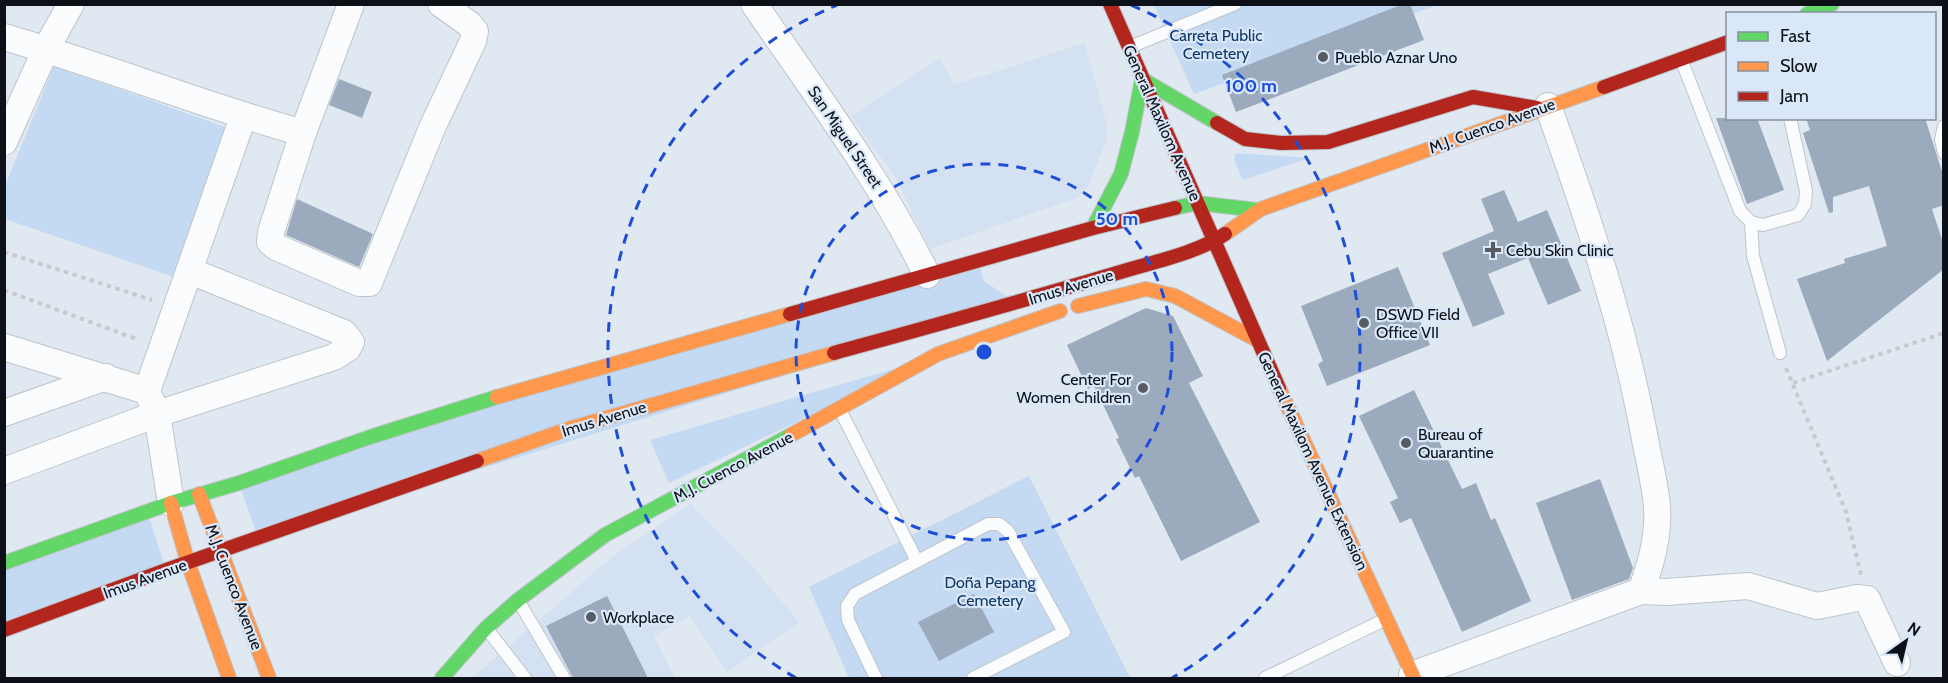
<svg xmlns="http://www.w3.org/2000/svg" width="1948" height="683" font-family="Cabin,sans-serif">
<rect width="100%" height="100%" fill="#e0e8f1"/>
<g fill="#d3e1f2">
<path d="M1085,43L1106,122L1107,138L1087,189L1079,197L930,249L895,177L851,116L940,58L954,85Z"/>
<path d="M691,504L758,573L799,622L727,672L690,616L654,636L675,678H472L612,557Z"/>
</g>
<g fill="#c4d9f2">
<path d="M1154,5H1437L1194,94Z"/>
<path d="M54,66L228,128L174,277L5,219V186Z"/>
<path d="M1236,153L1309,158L1243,180L1234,160Z"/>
<path d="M978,260L984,281L1016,303L258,538L239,483Z"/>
<path d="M928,359L669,483L650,440Z"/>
<path d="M1029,476L1130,678H849L809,587Z"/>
<path d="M147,511L166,570L5,630V563Z"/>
</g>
<g fill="#9baabc">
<path d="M1403,4H1410L1424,40L1236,112L1222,75Z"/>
<path d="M339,79L372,92L362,118L329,105Z"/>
<path d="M1716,118H1757L1784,190L1747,204Z"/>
<path d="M1806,118H1925L1944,178V205L1932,209L1944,246V269L1827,361L1797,279L1845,263L1844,259L1887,246L1869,186L1833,197V212L1829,213L1803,133L1810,130Z"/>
<path d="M1504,190L1518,222L1547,210L1581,291L1548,305L1528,258L1488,274L1505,314L1473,327L1442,253L1494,231L1481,199Z"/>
<path d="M297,199L373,234L359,267L286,235Z"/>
<path d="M1398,267L1430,345L1327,386L1318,364L1323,361L1301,306Z"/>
<path d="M1146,308L1173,316L1203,376L1189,383L1260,522L1181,561L1139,476L1135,478L1116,439L1119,438L1094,386L1088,389L1067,345Z"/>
<path d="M1414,390L1462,489L1476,483L1491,520L1495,518L1531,601L1462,632L1411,518L1400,523L1390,502L1398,498L1359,416Z"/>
<path d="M1600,479L1633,568L1629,579L1572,600L1536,503Z"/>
<path d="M974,594L994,632L939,661L918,622Z"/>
<path d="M607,596L648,678H573L546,626Z"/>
</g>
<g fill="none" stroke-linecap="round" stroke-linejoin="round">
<g stroke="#bfc4cb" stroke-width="14">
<g id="lane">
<path d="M1130,47L1235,4"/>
<path d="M1681,59L1740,211L1751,222L1763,225L1798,215L1805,204L1806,191L1790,118"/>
<path d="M1944,126L1941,140L1944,153"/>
<path d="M1751,222L1753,256L1780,353"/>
<path d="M840,410L917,561"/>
<path d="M519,602L564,678"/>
<path d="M487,629L525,678"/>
<path d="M876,678L848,620L847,606L855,594L988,524H999L1008,531L1064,632L973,678"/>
<path d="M1265,678L1386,619"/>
</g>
</g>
<g stroke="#bfc4cb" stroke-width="28">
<g id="street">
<path d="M351,4L303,133L271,232L270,242L276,247L359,283H369L432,128L473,41L475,31L469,24L441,4"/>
<path d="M754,4C815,93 880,179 927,275"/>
<path d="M4,37C105,66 202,105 303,133"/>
<path d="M1548,106C1587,214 1624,325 1645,439C1649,461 1655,484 1657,506C1659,536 1651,564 1641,591"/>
<path d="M4,142L46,49L71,4"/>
<path d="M4,347L147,391"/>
<path d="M4,413L106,377"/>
<path d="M4,471L157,414L334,357L348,348L351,342L344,333L190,271"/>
<path d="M171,503L157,414L147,391L243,117"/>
<path d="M1412,675L1641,591L1666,592L1748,586L1817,606L1857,598L1867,599L1897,663"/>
</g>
</g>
<g stroke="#bfc4cb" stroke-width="16">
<g id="fast">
<path d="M1807,14L1832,4"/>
<path d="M1175,208L1197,203L1257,210"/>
<path d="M1093,228L1121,174L1132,132L1142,79L1217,123"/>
<path d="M4,563L171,503L239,483L370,437L497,397"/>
<path d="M442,678L486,628L518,600L605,535L791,435"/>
</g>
</g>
<g stroke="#bfc4cb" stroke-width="16">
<g id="slow">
<path d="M1225,234L1261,209L1604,87"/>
<path d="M1078,306L1146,289L1175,296L1257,340"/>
<path d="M1279,388L1414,678"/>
<path d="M497,397L790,314"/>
<path d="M791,435L938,354L1060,311"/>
<path d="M477,461L568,429L834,353"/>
<path d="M199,494L269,678"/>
<path d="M171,503L188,563L229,678"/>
</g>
</g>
<g stroke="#bfc4cb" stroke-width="16">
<g id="jam">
<path d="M1110,4L1279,388"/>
<path d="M1604,87L1728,42"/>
<path d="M1217,123L1245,139L1281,143L1328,142L1473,97L1537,108"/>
<path d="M790,314L1093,228L1175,208"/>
<path d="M834,353C928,327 1023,301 1117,273C1149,263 1198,253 1225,234"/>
<path d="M4,630L166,570L477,461"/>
</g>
</g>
<g stroke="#c8cacd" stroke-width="4" stroke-dasharray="4.5 4.5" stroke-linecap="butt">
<path d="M4,252L152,300"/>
<path d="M4,290L139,340"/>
<path d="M1786,368L1846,512L1861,575"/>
<path d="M1793,383L1944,333"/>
</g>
<use href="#lane" stroke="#fafcfd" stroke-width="12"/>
<use href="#street" stroke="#fafcfd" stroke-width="26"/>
<use href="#fast" stroke="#63d668" stroke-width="14"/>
<use href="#slow" stroke="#ff974d" stroke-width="14"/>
<use href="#jam" stroke="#b3261e" stroke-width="14"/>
</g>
<g fill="none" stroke="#1d4ed8" stroke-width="3" stroke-dasharray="10 8">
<circle cx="984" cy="352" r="188"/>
<path d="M796 678A377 377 0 0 1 837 5M1131 5A377 377 0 0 1 1172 678"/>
</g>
<g fill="#575c63" stroke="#d9e7f8" stroke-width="2">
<circle cx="1323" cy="57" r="6"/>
<path d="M1490 241h6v6h6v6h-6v6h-6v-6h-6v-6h6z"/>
<circle cx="1364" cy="323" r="6"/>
<circle cx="1143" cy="388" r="6"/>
<circle cx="1406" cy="443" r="6"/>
<circle cx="591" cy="617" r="6"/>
</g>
<g text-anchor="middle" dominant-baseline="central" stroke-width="4.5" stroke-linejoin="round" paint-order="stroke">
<g font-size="16" fill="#0e3969" stroke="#d9e7f8">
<text x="1216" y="35">Carreta Public<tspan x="1216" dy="18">Cemetery</tspan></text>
<text x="990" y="582">Doña Pepang<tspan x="990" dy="18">Cemetery</tspan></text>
</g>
<g font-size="16" fill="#0d1117" stroke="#d9e7f8" text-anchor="start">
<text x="1335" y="57">Pueblo Aznar Uno</text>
<text x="1506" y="250">Cebu Skin Clinic</text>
<text x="1376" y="314">DSWD Field<tspan x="1376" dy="18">Office VII</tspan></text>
<text x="1131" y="379" text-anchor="end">Center For<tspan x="1131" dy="18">Women Children</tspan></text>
<text x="1418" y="434">Bureau of<tspan x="1418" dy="18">Quarantine</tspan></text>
<text x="603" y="617">Workplace</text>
</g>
<g font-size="16" fill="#0d1117" stroke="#d9e7f8">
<text transform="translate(1162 123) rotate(66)">General Maxilom Avenue</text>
<text transform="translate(1492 126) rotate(-20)">M.J. Cuenco Avenue</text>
<text transform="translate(845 137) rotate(56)">San Miguel Street</text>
<text transform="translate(1071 287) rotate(-17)">Imus Avenue</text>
<text transform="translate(604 419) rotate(-17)">Imus Avenue</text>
<text transform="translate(1313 461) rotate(65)">General Maxilom Avenue Extension</text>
<text transform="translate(733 467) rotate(-28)">M.J. Cuenco Avenue</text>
<text transform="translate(145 579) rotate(-20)">Imus Avenue</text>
<text transform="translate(234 587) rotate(69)">M.J. Cuenco Avenue</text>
</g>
</g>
<circle cx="984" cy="352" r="9" fill="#1d4ed8" stroke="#d9e7f8" stroke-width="3"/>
<g font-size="18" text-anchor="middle" font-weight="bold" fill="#1d4ed8" stroke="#d9e7f8" stroke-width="4.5" stroke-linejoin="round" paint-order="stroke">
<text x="1251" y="92">100 m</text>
<text x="1117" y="225">50 m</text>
</g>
<rect width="1948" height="683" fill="none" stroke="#0d1117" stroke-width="12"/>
<rect x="1726" y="12" width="210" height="108" fill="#d9e7f8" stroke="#87919e" stroke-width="1.5"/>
<rect x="1738" y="32" width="30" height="9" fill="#63d668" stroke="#87919e" stroke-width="1.5"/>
<text x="1780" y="42" font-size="18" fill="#0d1117">Fast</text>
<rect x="1738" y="62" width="30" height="9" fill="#ff974d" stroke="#87919e" stroke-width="1.5"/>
<text x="1780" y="72" font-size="18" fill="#0d1117">Slow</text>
<rect x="1738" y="92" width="30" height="9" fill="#b3261e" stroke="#87919e" stroke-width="1.5"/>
<text x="1780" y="102" font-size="18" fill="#0d1117">Jam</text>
<g transform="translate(1906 641) rotate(34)" stroke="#d9e7f8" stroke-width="4.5" paint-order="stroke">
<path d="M0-4.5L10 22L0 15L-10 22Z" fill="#0d1117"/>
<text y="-9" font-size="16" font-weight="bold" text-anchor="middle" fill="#0d1117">N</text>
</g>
</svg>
